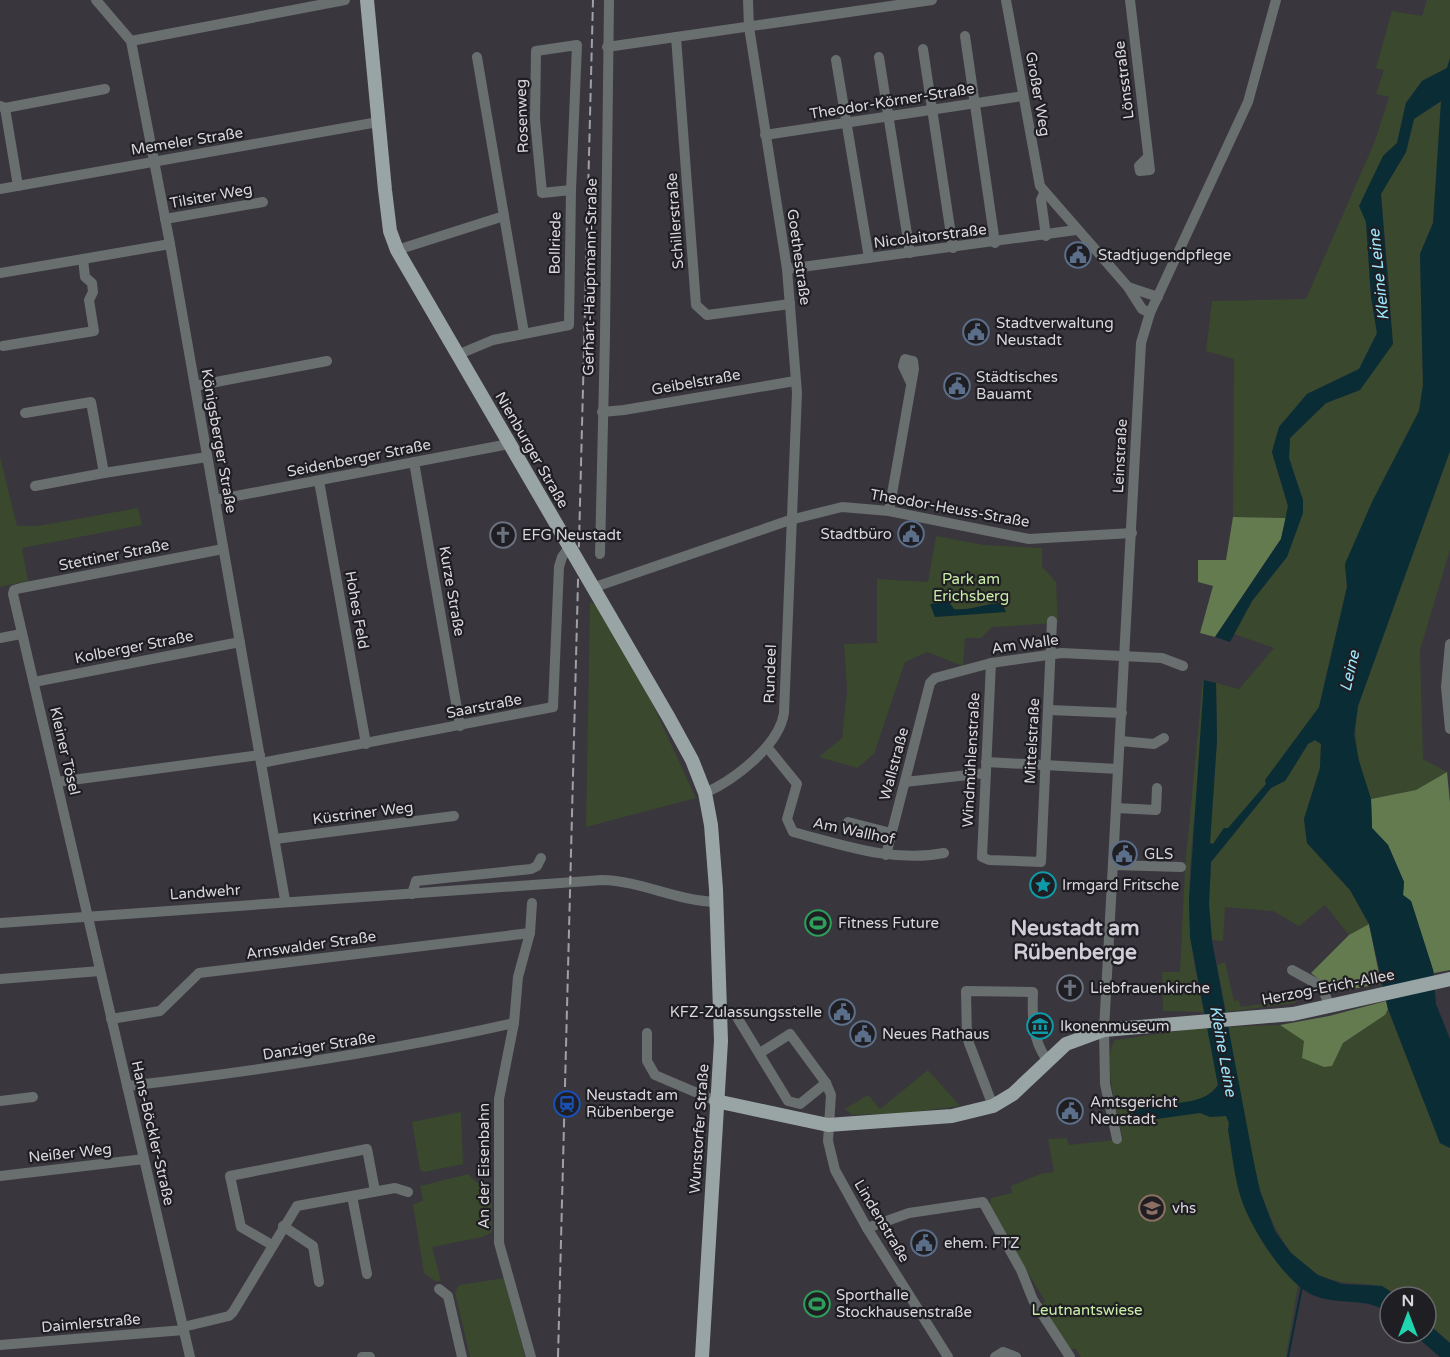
<svg xmlns="http://www.w3.org/2000/svg" width="1450" height="1357" font-family="'Varela Round',sans-serif">
<rect width="100%" height="100%" fill="#39363e"/>
<g fill="#3a482d">
<path d="M1427,0H1450V58L1447,68L1422,81L1406,103L1397,143L1383,156L1366,222L1371,297L1377,333L1359,369L1307,394L1279,427L1272,452L1288,506L1286,518L1233,517L1234,359L1206,351L1212,301L1306,299L1375,141L1389,97L1376,94L1384,70L1376,68L1392,11L1422,16Z"/>
<path d="M1442,101L1433,223L1420,254L1423,385L1419,411L1373,500L1345,564L1347,587L1319,707L1267,784L1228,829L1224,828L1213,844L1210,843L1217,740L1216,683L1239,689L1274,648L1234,634L1252,601L1287,557L1303,500L1289,458L1290,438L1326,403L1360,390L1390,299L1381,194L1406,152L1414,119Z"/>
<path d="M1450,451V550L1420,650L1423,759L1447,772L1416,790L1371,799C1358,761 1352,746 1358,706Z"/>
<path d="M0,457L17,526H38L138,508L142,525L22,548L28,581L0,587Z"/>
<path d="M936,536L984,545L1042,548V566L1056,582L1058,623L992,627L981,638H965L963,666L927,652L905,662L874,754L857,768L819,757L842,738L847,691L844,644L877,643V579L928,582Z"/>
<path d="M590,602L596,605L651,701L696,798L586,827Z"/>
<path d="M1203,679C1206,753 1189,829 1189,903C1189,940 1196,976 1204,1012L1163,1011L1162,972H1180L1185,868Z"/>
<path d="M1315,740L1321,744L1320,768L1304,819L1307,843L1350,890L1369,924L1349,935L1325,905L1299,926L1273,911L1225,907L1223,941L1212,940L1209,904L1211,862L1271,788L1285,781L1308,744Z"/>
<path d="M1225,962L1234,1001L1239,1000L1241,1007L1286,1000L1285,994L1289,992L1296,1003L1226,1012L1217,965Z"/>
<path d="M1388,1009L1440,1143L1450,1148V1343L1426,1322V1297C1418,1297 1405,1300 1399,1297C1392,1294 1387,1287 1379,1286C1355,1281 1341,1286 1317,1274C1251,1240 1241,1095 1228,1027L1280,1025L1298,1035L1332,1065L1343,1043L1385,1015Z"/>
<path d="M1207,1027L1218,1085L1207,1097L1199,1101L1210,1117L1226,1116L1229,1121L1241,1199L1264,1243L1298,1285L1286,1357H1081L1075,1348L1070,1351L1041,1304L1045,1301L989,1209L991,1198L1012,1193L1011,1186L1040,1174L1054,1172L1048,1139L1067,1138L1069,1145L1123,1139C1118,1116 1101,1059 1115,1040Z"/>
<path d="M928,1070L960,1106L905,1113L852,1115L845,1109L868,1095L880,1109Z"/>
<path d="M461,1112L463,1164L424,1172L420,1170L412,1122Z"/>
<path d="M468,1174L481,1186H492V1232L483,1237L432,1247L441,1281H435L424,1273L413,1204L423,1201L420,1186Z"/>
<path d="M504,1278L525,1357H470L455,1292L459,1285Z"/>
</g>
<g fill="#647b4f">
<path d="M1233,517L1286,518L1281,539L1215,637L1200,633L1213,586L1198,582V560H1226Z"/>
<path d="M1447,772L1450,803V970L1434,973L1411,901L1403,895L1404,882L1388,845L1372,828L1371,799L1416,790Z"/>
<path d="M1369,924L1381,984L1335,992L1311,973L1349,935Z"/>
<path d="M1386,1001L1388,1009L1385,1015L1343,1043L1332,1066L1324,1067L1302,1058L1304,1041L1280,1025L1329,1016Z"/>
</g>
<g fill="#0a2c35">
<path d="M1450,58V451L1358,706L1354,734L1359,761L1371,799L1372,828L1388,845L1404,882L1403,895L1411,901L1433,970L1436,1004L1450,1039V1148L1440,1143L1388,1009L1369,924L1350,890L1307,843L1304,819L1320,768L1321,744L1315,740L1308,744L1285,781L1271,788L1211,862L1209,904L1212,941L1254,1163L1260,1191L1275,1231L1290,1252L1318,1275L1342,1284L1382,1286L1399,1297H1390V1314C1367,1296 1341,1306 1315,1296C1286,1285 1250,1227 1241,1198C1234,1176 1232,1152 1228,1130L1229,1123L1226,1116L1210,1117L1200,1113L1135,1122L1130,1118C1142,1093 1198,1115 1218,1085L1190,937L1189,901L1204,680L1216,683L1217,740L1210,843L1213,844L1224,828H1228L1266,784L1265,780L1319,707L1347,587L1345,564L1373,500L1419,411L1423,385L1420,254L1433,223L1441,101L1414,119L1406,152L1381,194L1393,344L1360,390L1326,403L1290,438L1289,458L1303,500V513L1287,557L1252,601L1230,642L1215,637L1281,539L1288,506L1272,452L1279,427L1307,394L1359,369L1377,333L1371,297L1366,222L1359,206L1383,156L1397,143L1406,103L1422,81L1447,68Z"/>
<path d="M939,588L954,609C972,611 985,603 1002,603L1006,612L935,617L930,604L940,603Z"/>
<path d="M1426,1322L1450,1343V1357H1440L1412,1333H1426Z"/>
</g>
<g fill="none" stroke-linecap="round" stroke-linejoin="round">
<path stroke="#0a2c35" stroke-width="2" d="M1288,1357L1302,1286"/>
<g stroke="#696e6e" stroke-width="10">
<path d="M96,0L131,41L170,244L285,900"/>
<path d="M1006,0L1040,186L1128,287L1142,309L1150,313"/>
<path d="M1130,0L1150,170L1140,171L1139,166L1148,157"/>
<path d="M965,36L995,243"/>
<path d="M676,37L696,305L707,315L790,304"/>
<path d="M131,41L345,0"/>
<path d="M607,47L932,0"/>
<path d="M923,49L953,248"/>
<path d="M879,57L910,253"/>
<path d="M836,60L869,258"/>
<path d="M0,106L5,108L18,186"/>
<path d="M5,108L105,89"/>
<path d="M765,135L1023,96"/>
<path d="M0,189L378,122"/>
<path d="M1044,193L1041,200L1046,236"/>
<path d="M504,216L524,333"/>
<path d="M165,219L263,202"/>
<path d="M397,250L504,216L477,57"/>
<path d="M787,269L1076,230"/>
<path d="M0,273L83,259"/>
<path d="M1128,287L1158,297"/>
<path d="M3,346L94,331L89,300L93,292L92,283L85,277L83,259L170,244"/>
<path d="M457,355L493,340L569,325L571,190L577,45L536,51L535,119L542,193L571,190"/>
<path d="M195,386L327,361"/>
<path d="M602,412L624,410L795,381"/>
<path d="M25,413L91,402L104,473L207,457"/>
<path d="M414,462L460,726"/>
<path d="M319,481L366,744"/>
<path d="M35,486L104,473"/>
<path d="M215,500L509,444"/>
<path d="M889,511L914,369L913,361L905,359L903,366L911,383"/>
<path d="M600,554L605,336L609,0"/>
<path d="M595,587L790,520L842,507L889,511L1029,539L1132,533"/>
<path d="M0,638L21,634"/>
<path d="M1450,644L1446,687L1450,729"/>
<path d="M991,663L982,857L989,860L1041,862L1052,621"/>
<path d="M34,682L240,642"/>
<path d="M1049,710L1122,713"/>
<path d="M1120,741L1154,744L1164,738"/>
<path d="M767,747L797,784L787,819L793,832C843,845 893,863 944,853"/>
<path d="M986,762L1118,769"/>
<path d="M261,763L553,707L559,567L562,557L569,547"/>
<path d="M57,782L260,755"/>
<path d="M905,782L986,773"/>
<path d="M705,793C734,780 779,746 784,713L797,393L787,269L749,27L748,0"/>
<path d="M1116,808L1156,810L1157,788"/>
<path d="M848,822L891,833"/>
<path d="M275,839L454,816"/>
<path d="M886,855L930,683L935,678L991,663L1062,653L1162,658L1183,666"/>
<path d="M1113,865L1181,867"/>
<path d="M412,894L416,881L531,869L537,866L541,858"/>
<path d="M0,923L602,880C642,881 676,901 717,902"/>
<path d="M1292,970L1321,986L1330,1006"/>
<path d="M0,979L100,971"/>
<path d="M735,1014L788,1101L800,1104L826,1083"/>
<path d="M111,1019L160,1011L199,973L530,933"/>
<path d="M647,1033V1061L655,1075L716,1101"/>
<path d="M760,1053L790,1034L826,1083L831,1095L828,1141L835,1170L867,1228L948,1357"/>
<path d="M127,1086C257,1071 386,1052 514,1023"/>
<path d="M0,1101L33,1097"/>
<path d="M993,1106L967,1038L966,991L1033,992C1032,1018 1032,1039 1047,1060"/>
<path d="M1117,1139L1105,1084L1104,1030L1141,343L1150,313L1248,102L1276,0"/>
<path d="M0,1176L144,1159"/>
<path d="M352,1196L367,1274"/>
<path d="M283,1226L313,1246L319,1282"/>
<path d="M867,1228L909,1213L983,1202L1021,1270L1033,1300L1070,1357"/>
<path d="M272,1245L241,1227L230,1176L367,1149L375,1191"/>
<path d="M439,1289L448,1296L462,1357"/>
<path d="M183,1327L229,1316L233,1312L297,1206L395,1188L408,1192"/>
<path d="M0,1345L184,1330"/>
<path d="M190,1357L13,594L14,590L21,588L223,549"/>
<path d="M362,1357H370"/>
<path d="M531,1357L499,1243V1099L514,1023L518,977L530,933L532,903"/>
<path d="M995,1357L1003,1352L1016,1357"/>
</g>
<g stroke="#99a4a4" stroke-width="14">
<path d="M367,0L385,190L390,231L397,250L669,718L692,760L705,793L711,825L716,889L721,1041L702,1357"/>
<path d="M716,1101L828,1125L952,1116L993,1106L1013,1094L1066,1044L1104,1030L1293,1014L1450,979"/>
</g>
<path stroke="#a29fa5" stroke-width="2" stroke-dasharray="9 4.5" stroke-linecap="butt" d="M558,1357L593,0"/>
</g>
<defs>
<g id="civic-ring" transform="scale(1.35)"><circle r="9.5" fill="#1f1e22" stroke="#5c6f8a" stroke-width="1.5"/><path d="M-.6-6.5H3V-4.5H.6V-3L4-1V1h2V6H-6V1h2V-1L-.6-3ZM-1.2 2.5V6h2.4V2.5Z" fill="#5c6f8a"/></g>
<g id="church-ring" transform="scale(1.35)"><circle r="9.5" fill="#1f1e22" stroke="#6b7280" stroke-width="1.5"/><path d="M-1.2-6h2.4v3.5h3.3v2.4h-3.3V6h-2.4V-.1h-3.3v-2.4h3.3Z" fill="#6b7280"/></g>
<g id="sight-ring" transform="scale(1.35)"><circle r="9.5" fill="#1f1e22" stroke="#0f9aa8" stroke-width="1.5"/><path d="M0-6L1.8-2.2L6-1.7L2.9 1.2L3.7 5.4L0 3.3L-3.7 5.4L-2.9 1.2L-6-1.7L-1.8-2.2Z" fill="#0f9aa8"/></g>
<g id="stadium-ring" transform="scale(1.35)"><circle r="9.5" fill="#1f1e22" stroke="#2e9e5b" stroke-width="1.5"/><path d="M0-5a6.5 5 0 1 0 0 10a6.5 5 0 1 0 0-10ZM-3.5-1.8h7v3.6h-7Z" fill="#2e9e5b"/></g>
<g id="museum-ring" transform="scale(1.35)"><circle r="9.5" fill="#1f1e22" stroke="#0f9aa8" stroke-width="1.5"/><path d="M0-6L6-3V-2H-6V-3ZM-5-1h2V3h-2ZM-1-1h2V3h-2ZM3-1h2V3H3ZM-6 4H6V6H-6Z" fill="#0f9aa8"/></g>
<g id="station-ring" transform="scale(1.35)"><circle r="9.5" fill="#1f1e22" stroke="#1a4fb4" stroke-width="1.5"/><path d="M-3-6H3Q5-6 5-4V2Q5 4 3 4L4.5 6H3L1.5 4h-3L-3 6H-4.5L-3 4Q-5 4-5 2V-4Q-5-6-3-6ZM-3.5-4v3h7v-3ZM-3.5 1v1.5H-2V1ZM2 1v1.5H3.5V1Z" fill="#1a4fb4"/></g>
<g id="university-ring" transform="scale(1.35)"><circle r="9.5" fill="#1f1e22" stroke="#8d6e63" stroke-width="1.5"/><path d="M0-5L7-2L0 1L-7-2ZM-4 1L0 2.5L4 1V4Q0 6-4 4Z" fill="#8d6e63"/></g>
</defs>
<g fill-rule="evenodd">
<use href="#civic-ring" x="1078" y="255"/>
<use href="#civic-ring" x="976" y="332"/>
<use href="#civic-ring" x="957" y="386"/>
<use href="#civic-ring" x="911" y="534"/>
<use href="#church-ring" x="503" y="535"/>
<use href="#civic-ring" x="1124" y="854"/>
<use href="#sight-ring" x="1043" y="885"/>
<use href="#stadium-ring" x="818" y="923"/>
<use href="#church-ring" x="1070" y="988"/>
<use href="#civic-ring" x="842" y="1012"/>
<use href="#museum-ring" x="1040" y="1026"/>
<use href="#civic-ring" x="863" y="1034"/>
<use href="#station-ring" x="567" y="1104"/>
<use href="#civic-ring" x="1070" y="1111"/>
<use href="#university-ring" x="1152" y="1208"/>
<use href="#civic-ring" x="924" y="1243"/>
<use href="#stadium-ring" x="817" y="1304"/>
</g>
<g text-anchor="middle" dominant-baseline="central" stroke-width="4.5" stroke-linejoin="round" paint-order="stroke">
<g font-size="15" fill="#d9d7dc" stroke="#1f1e22">
<text transform="translate(1124 80) rotate(-97)">Lönsstraße</text>
<text transform="translate(1038 94) rotate(80)">Großer Weg</text>
<text transform="translate(892 101) rotate(-9)">Theodor-Körner-Straße</text>
<text transform="translate(522 116) rotate(-92)">Rosenweg</text>
<text transform="translate(187 141) rotate(-9)">Memeler Straße</text>
<text transform="translate(211 196) rotate(-10)">Tilsiter Weg</text>
<text transform="translate(675 221) rotate(-94)">Schillerstraße</text>
<text transform="translate(930 236) rotate(-7)">Nicolaitorstraße</text>
<text transform="translate(555 243) rotate(-89)">Bollriede</text>
<text transform="translate(799 257) rotate(82)">Goethestraße</text>
<text transform="translate(590 277) rotate(-89)">Gerhart-Hauptmann-Straße</text>
<text transform="translate(696 382) rotate(-10)">Geibelstraße</text>
<text transform="translate(219 441) rotate(80)">Königsberger Straße</text>
<text transform="translate(532 450) rotate(60)">Nienburger Straße</text>
<text transform="translate(1120 456) rotate(-87)">Leinstraße</text>
<text transform="translate(359 458) rotate(-11)">Seidenberger Straße</text>
<text transform="translate(950 508) rotate(10)">Theodor-Heuss-Straße</text>
<text transform="translate(114 555) rotate(-11)">Stettiner Straße</text>
<text transform="translate(452 591) rotate(80)">Kurze Straße</text>
<text transform="translate(357 610) rotate(80)">Hohes Feld</text>
<text transform="translate(1025 644) rotate(-8)">Am Walle</text>
<text transform="translate(134 647) rotate(-11)">Kolberger Straße</text>
<text transform="translate(770 674) rotate(-88)">Rundeel</text>
<text transform="translate(484 706) rotate(-11)">Saarstraße</text>
<text transform="translate(1032 741) rotate(-87)">Mittelstraße</text>
<text transform="translate(65 751) rotate(77)">Kleiner Tösel</text>
<text transform="translate(971 760) rotate(-87)">Windmühlenstraße</text>
<text transform="translate(894 764) rotate(-75)">Wallstraße</text>
<text transform="translate(363 813) rotate(-7)">Küstriner Weg</text>
<text transform="translate(854 831) rotate(12)">Am Wallhof</text>
<text transform="translate(205 892) rotate(-4)">Landwehr</text>
<text transform="translate(311 945) rotate(-8)">Arnswalder Straße</text>
<text transform="translate(1328 987) rotate(-11)">Herzog-Erich-Allee</text>
<text transform="translate(319 1046) rotate(-9)">Danziger Straße</text>
<text transform="translate(699 1129) rotate(-86)">Wunstorfer Straße</text>
<text transform="translate(153 1133) rotate(77)">Hans-Böckler-Straße</text>
<text transform="translate(70 1153) rotate(-6)">Neißer Weg</text>
<text transform="translate(484 1166) rotate(-90)">An der Eisenbahn</text>
<text transform="translate(882 1221) rotate(59)">Lindenstraße</text>
<text transform="translate(91 1323) rotate(-5)">Daimlerstraße</text>
</g>
<g font-size="15" fill="#d9d7dc" stroke="#1f1e22" text-anchor="start">
<text x="1098" y="255">Stadtjugendpflege</text>
<text x="996" y="323">Stadtverwaltung<tspan x="996" dy="17">Neustadt</tspan></text>
<text x="976" y="377">Städtisches<tspan x="976" dy="17">Bauamt</tspan></text>
<text x="892" y="534" text-anchor="end">Stadtbüro</text>
<text x="522" y="535">EFG Neustadt</text>
<text x="1144" y="854">GLS</text>
<text x="1062" y="885">Irmgard Fritsche</text>
<text x="838" y="923">Fitness Future</text>
<text x="1090" y="988">Liebfrauenkirche</text>
<text x="822" y="1012" text-anchor="end">KFZ-Zulassungsstelle</text>
<text x="1060" y="1026">Ikonenmuseum</text>
<text x="882" y="1034">Neues Rathaus</text>
<text x="586" y="1095">Neustadt am<tspan x="586" dy="17">Rübenberge</tspan></text>
<text x="1090" y="1102">Amtsgericht<tspan x="1090" dy="17">Neustadt</tspan></text>
<text x="1172" y="1208">vhs</text>
<text x="944" y="1243">ehem. FTZ</text>
<text x="836" y="1295">Sporthalle<tspan x="836" dy="17">Stockhausenstraße</tspan></text>
</g>
<g font-size="15" fill="#caeea8" stroke="#1f1e22">
<text x="971" y="579">Park am<tspan x="971" dy="17">Erichsberg</tspan></text>
<text x="1087" y="1310">Leutnantswiese</text>
</g>
<g font-size="16" font-style="italic" fill="#9ce6fd" stroke="#1f1e22">
<text transform="translate(1379 275) rotate(-96)">Kleine Leine</text>
<text transform="translate(1350 671) rotate(-77)">Leine</text>
<text transform="translate(1223 1051) rotate(80)">Kleine Leine</text>
</g>
<g font-size="21" font-weight="bold" fill="#d1cdd8" stroke="#1f1e22">
<text x="1075" y="928">Neustadt am<tspan x="1075" dy="24">Rübenberge</tspan></text>
</g>
</g>
<g transform="translate(1408 1315)"><circle r="28" fill="#1f1e22" stroke="#69686c" stroke-width="1.5"/>
<path d="M0-4.5L10 22L0 15L-10 22Z" fill="#1fd5b0"/>
<text y="-9" font-size="16" font-weight="bold" text-anchor="middle" fill="#d9d7dc">N</text>
</g>
</svg>
